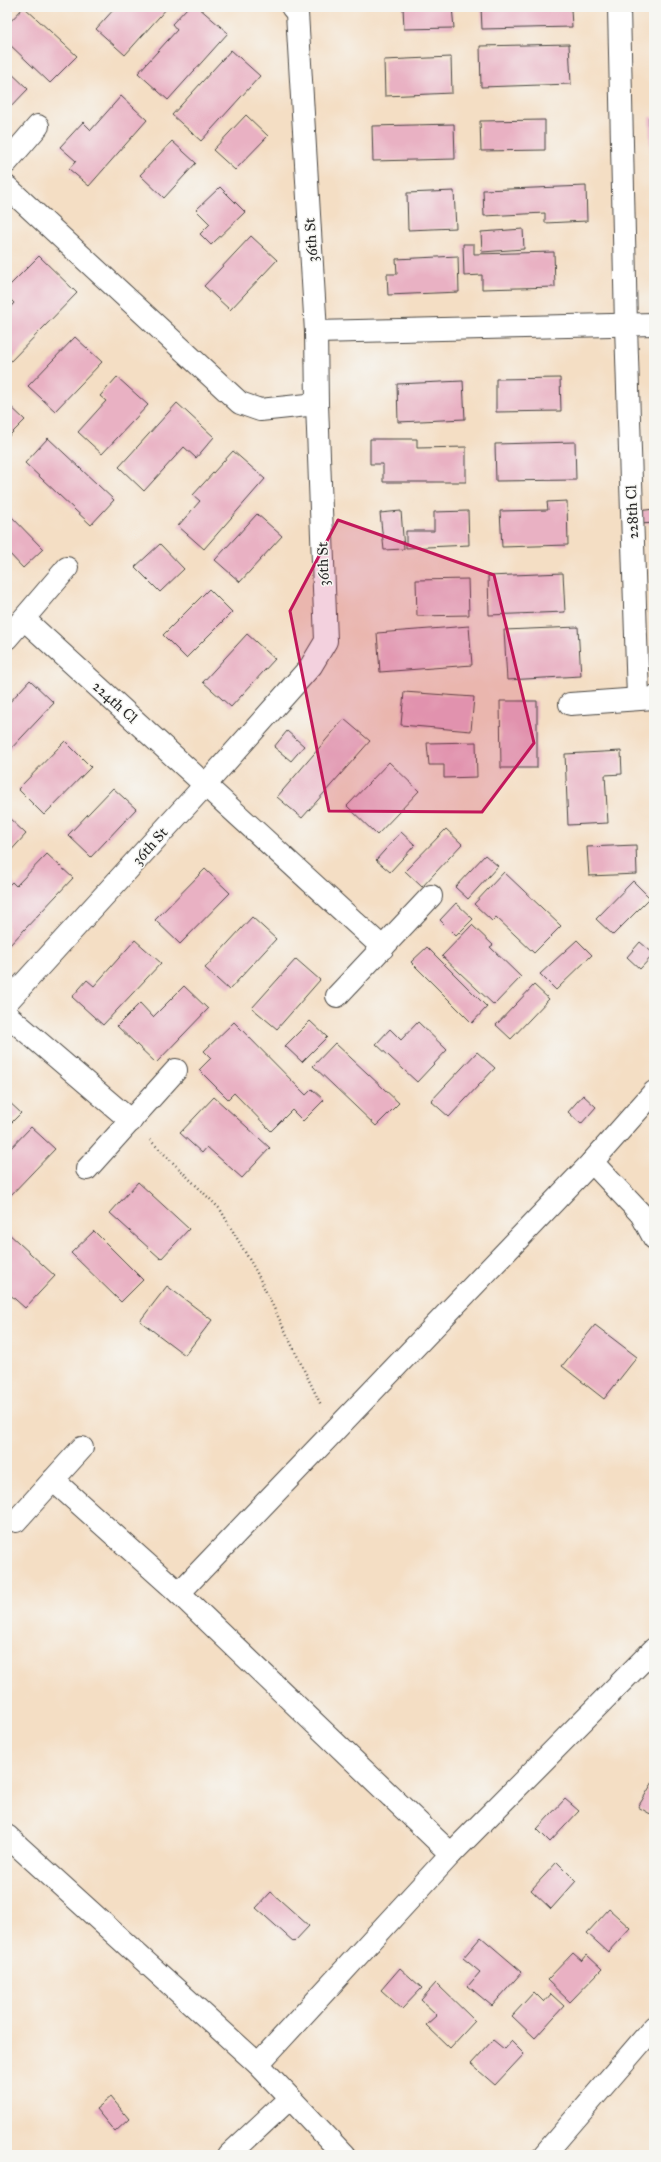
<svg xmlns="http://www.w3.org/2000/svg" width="661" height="2162" font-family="'IM FELL Great Primer',serif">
<rect width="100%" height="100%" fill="#f6f6f2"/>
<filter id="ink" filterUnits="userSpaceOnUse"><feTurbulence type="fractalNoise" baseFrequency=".025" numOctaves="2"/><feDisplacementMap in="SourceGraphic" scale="8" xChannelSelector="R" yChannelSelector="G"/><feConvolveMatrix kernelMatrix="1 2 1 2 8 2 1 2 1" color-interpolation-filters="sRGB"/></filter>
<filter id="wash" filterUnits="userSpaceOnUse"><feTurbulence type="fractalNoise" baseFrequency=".012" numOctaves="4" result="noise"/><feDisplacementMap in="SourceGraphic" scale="16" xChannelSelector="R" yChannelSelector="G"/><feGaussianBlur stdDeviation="0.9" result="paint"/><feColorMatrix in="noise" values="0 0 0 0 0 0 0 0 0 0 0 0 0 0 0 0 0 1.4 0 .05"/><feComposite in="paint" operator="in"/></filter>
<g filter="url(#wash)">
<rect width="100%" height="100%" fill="#f4dec4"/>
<g id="blocks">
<g fill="#e9b1c3">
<path d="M24,7L77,56L50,83L7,42V25Z"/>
<path d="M116,7H168L125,55L96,29Z"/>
<path d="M188,7H198L228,33L168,100L138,73L177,30L172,24Z"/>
<path d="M403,7H452L454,28L404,29Z"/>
<path d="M481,7L571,9L572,27L482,29Z"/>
<path d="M569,44L571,84L481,87L480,46Z"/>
<path d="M231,50L260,76L201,141L172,115Z"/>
<path d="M451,57L452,93L385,96L384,60Z"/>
<path d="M7,69L28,89L7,111Z"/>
<path d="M121,96L147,120L89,186L69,169L76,161L60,147L83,122L91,130Z"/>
<path d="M246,115L268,136L235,170L213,150Z"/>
<path d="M649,117H654V152L650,153Z"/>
<path d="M545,120V150L481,151L480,121Z"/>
<path d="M454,124L455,159L373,161L372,126Z"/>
<path d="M172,141L196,163L164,198L140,175Z"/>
<path d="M586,186L587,221L545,223V213L484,216L483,190Z"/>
<path d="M220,187L245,212L211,245L200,234L210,224L196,210Z"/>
<path d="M454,191L456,228L408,230L407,193Z"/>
<path d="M523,229L524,249L482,252L481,232Z"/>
<path d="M251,236L277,260L230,310L204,286Z"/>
<path d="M463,244H474V254L554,252L555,287L482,289V275L464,276Z"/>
<path d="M39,256L77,293L7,365V311L14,303L7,296V288Z"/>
<path d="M458,256L459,292L388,295L387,274H397L396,259Z"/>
<path d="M75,337L102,362L55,411L28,386Z"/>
<path d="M117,377L148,405L102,454L78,432L106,401L100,396Z"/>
<path d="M560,378L561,411L496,412V379Z"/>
<path d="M463,381L465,419L398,422L397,384Z"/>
<path d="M7,403L25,420L7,438Z"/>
<path d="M177,403L214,437L196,458L184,447L144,491L119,467Z"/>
<path d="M48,438L114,500L91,525L25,463Z"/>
<path d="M370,439H417V448L466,447V482H383V464H370Z"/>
<path d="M575,442L576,480L496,481L495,444Z"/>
<path d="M233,451L265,479L204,549L178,526L200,501L193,495Z"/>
<path d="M567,501L568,545L502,547L500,511L548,510L547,502Z"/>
<path d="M654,509V523L640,524L638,511Z"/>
<path d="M401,511L404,549L384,550L380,513Z"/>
<path d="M468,511L469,545L406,548V531H434V512Z"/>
<path d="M7,512L43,549L23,568L7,551Z"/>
<path d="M257,514L282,536L240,582L215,560Z"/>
<path d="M160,544L184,569L160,592L135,567Z"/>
<path d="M563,573L565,612L489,615L488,576Z"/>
<path d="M468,579L469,615L417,616L416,580Z"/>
<path d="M209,589L232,612L186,658L163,635Z"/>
<path d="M469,626L472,665L380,672L377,633Z"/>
<path d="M578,627L581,676L507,680L504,630Z"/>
<path d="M247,634L275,659L231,707L203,682Z"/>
<path d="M30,680L54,703L7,753V705Z"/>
<path d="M404,692L474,697L471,731L401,725Z"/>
<path d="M500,701H537V768H501Z"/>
<path d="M344,719L370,741L302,818L277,797Z"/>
<path d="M287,731L304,746L291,761L274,747Z"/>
<path d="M65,741L91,767L44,815L18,789Z"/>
<path d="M476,742L477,777L444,778V765H429L427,743Z"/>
<path d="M621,751L622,774L605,775L608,823L568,825L565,754Z"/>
<path d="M389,762L419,791L377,835L347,806Z"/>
<path d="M113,788L136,809L91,857L68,835Z"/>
<path d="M7,816L26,834L7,855Z"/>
<path d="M446,829L462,844L422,887L405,871Z"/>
<path d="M401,832L415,845L390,872L376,860Z"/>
<path d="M636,845L637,874L589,876L587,847Z"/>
<path d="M47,854L73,878L8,947L7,887L12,882L16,886Z"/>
<path d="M485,855L498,866L468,899L455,887Z"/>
<path d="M205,869L230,893L180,944L155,920Z"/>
<path d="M504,872L561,926L534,953L496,917L492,921L474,904Z"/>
<path d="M633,881L650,898L613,935L596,919Z"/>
<path d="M456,903L473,919L456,936L440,920Z"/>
<path d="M252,917L276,939L229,990L205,968Z"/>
<path d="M472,925L493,945L490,947L521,977L494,1005L442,956Z"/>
<path d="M135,940L161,963L103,1025L72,997L87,980L94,986Z"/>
<path d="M577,940L592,955L556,990L540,974Z"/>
<path d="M640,942L654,954L640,969L627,957Z"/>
<path d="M427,947L487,1007L472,1023L411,962Z"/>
<path d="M296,959L320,980L277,1029L252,1008Z"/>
<path d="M534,985L549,999L511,1039L496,1025Z"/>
<path d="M184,986L208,1009L156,1063L117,1026L140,1003L153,1017Z"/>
<path d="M310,1021L327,1037L302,1062L285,1046Z"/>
<path d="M234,1022L306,1095L312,1089L324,1100L303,1121L292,1110L271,1131L234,1093L228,1099L199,1070L211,1058L204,1051Z"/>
<path d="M418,1022L447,1050L417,1082L376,1044L390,1029L401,1040Z"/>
<path d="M335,1043L399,1103L376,1126L313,1066Z"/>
<path d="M477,1052L495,1068L449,1117L431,1101Z"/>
<path d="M583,1095L596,1107L581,1124L568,1112Z"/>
<path d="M214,1097L270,1148L242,1178L207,1147L202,1153L180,1133Z"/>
<path d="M7,1100L21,1113L7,1127Z"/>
<path d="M31,1127L55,1149L9,1197L7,1194V1152Z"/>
<path d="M138,1182L189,1229L161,1259L110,1213Z"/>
<path d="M94,1231L143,1280L121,1302L71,1253Z"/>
<path d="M7,1232L55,1276L25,1308L7,1292Z"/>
<path d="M167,1286L212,1320L185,1355L140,1321Z"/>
<path d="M595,1325L637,1357L604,1399L562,1366Z"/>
<path d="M654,1780V1816L638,1807Z"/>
<path d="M565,1799L579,1811L550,1842L537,1829Z"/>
<path d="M557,1862L576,1881L551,1909L531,1890Z"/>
<path d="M271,1892L309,1926L294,1942L256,1908Z"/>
<path d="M609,1909L630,1928L608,1952L587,1933Z"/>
<path d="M481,1937L522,1972L492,2006L468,1986L480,1972L463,1958Z"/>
<path d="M573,1953L582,1961L587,1955L602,1969L570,2002L547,1980Z"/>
<path d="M400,1968L422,1988L402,2009L381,1990Z"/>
<path d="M436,1983L475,2021L450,2048L426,2025L437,2015L421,2000Z"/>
<path d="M534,1992L544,2002L551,1994L564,2006L535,2038L512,2016Z"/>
<path d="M493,2040L504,2049L511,2041L524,2054L495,2085L471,2064Z"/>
<path d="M111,2097L129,2119L115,2132L96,2109Z"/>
</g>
</g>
</g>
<g filter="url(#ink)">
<use href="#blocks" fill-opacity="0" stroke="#494642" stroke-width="1"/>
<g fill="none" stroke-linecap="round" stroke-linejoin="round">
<g stroke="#494642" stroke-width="24">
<g id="street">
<path d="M619,7L626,326L638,698"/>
<path d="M7,162L38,126"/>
<path d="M7,187L240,403L260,410L317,404"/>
<path d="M316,332L654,324"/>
<path d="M24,619L383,948"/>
<path d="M7,638L67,568"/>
<path d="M570,704L654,698"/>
<path d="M337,996L431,896"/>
<path d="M7,1002L206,784L311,666L326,641L317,404L316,332L297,13L292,7"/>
<path d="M7,1015L131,1121"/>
<path d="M592,1162L641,1214L654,1238"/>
<path d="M87,1169L176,1070"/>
<path d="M53,1480L179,1593L451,1854"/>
<path d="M16,1521L82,1448"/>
<path d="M179,1593L592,1162L654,1092"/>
<path d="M7,1836L258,2064L344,2155"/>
<path d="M258,2064L451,1854L654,1649"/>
<path d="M229,2155L290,2098"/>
<path d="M544,2155L654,2027"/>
</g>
</g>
<path stroke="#494642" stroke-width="2.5" stroke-dasharray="1 3" stroke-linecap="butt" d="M150,1140L220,1209L256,1271L321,1405"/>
<use href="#street" stroke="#fff" stroke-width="22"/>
</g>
</g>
<path fill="#c2185b" fill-opacity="0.2" stroke="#c2185b" stroke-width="3" stroke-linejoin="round" d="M338,520L494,575L534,743L482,812L329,811L290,611Z"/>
<g text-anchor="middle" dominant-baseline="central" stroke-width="3" stroke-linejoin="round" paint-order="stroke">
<g font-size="15" fill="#2b2b2b" stroke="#f6f6f2">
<text transform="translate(311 240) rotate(-94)">36th St</text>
<text transform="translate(632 512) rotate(-92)">228th Cl</text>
<text transform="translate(323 564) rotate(-92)">36th St</text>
<text transform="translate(115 702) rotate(42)">224th Cl</text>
<text transform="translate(150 846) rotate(-48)">36th St</text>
</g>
</g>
<rect width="661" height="2162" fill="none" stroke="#f6f6f2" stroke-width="24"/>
</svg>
